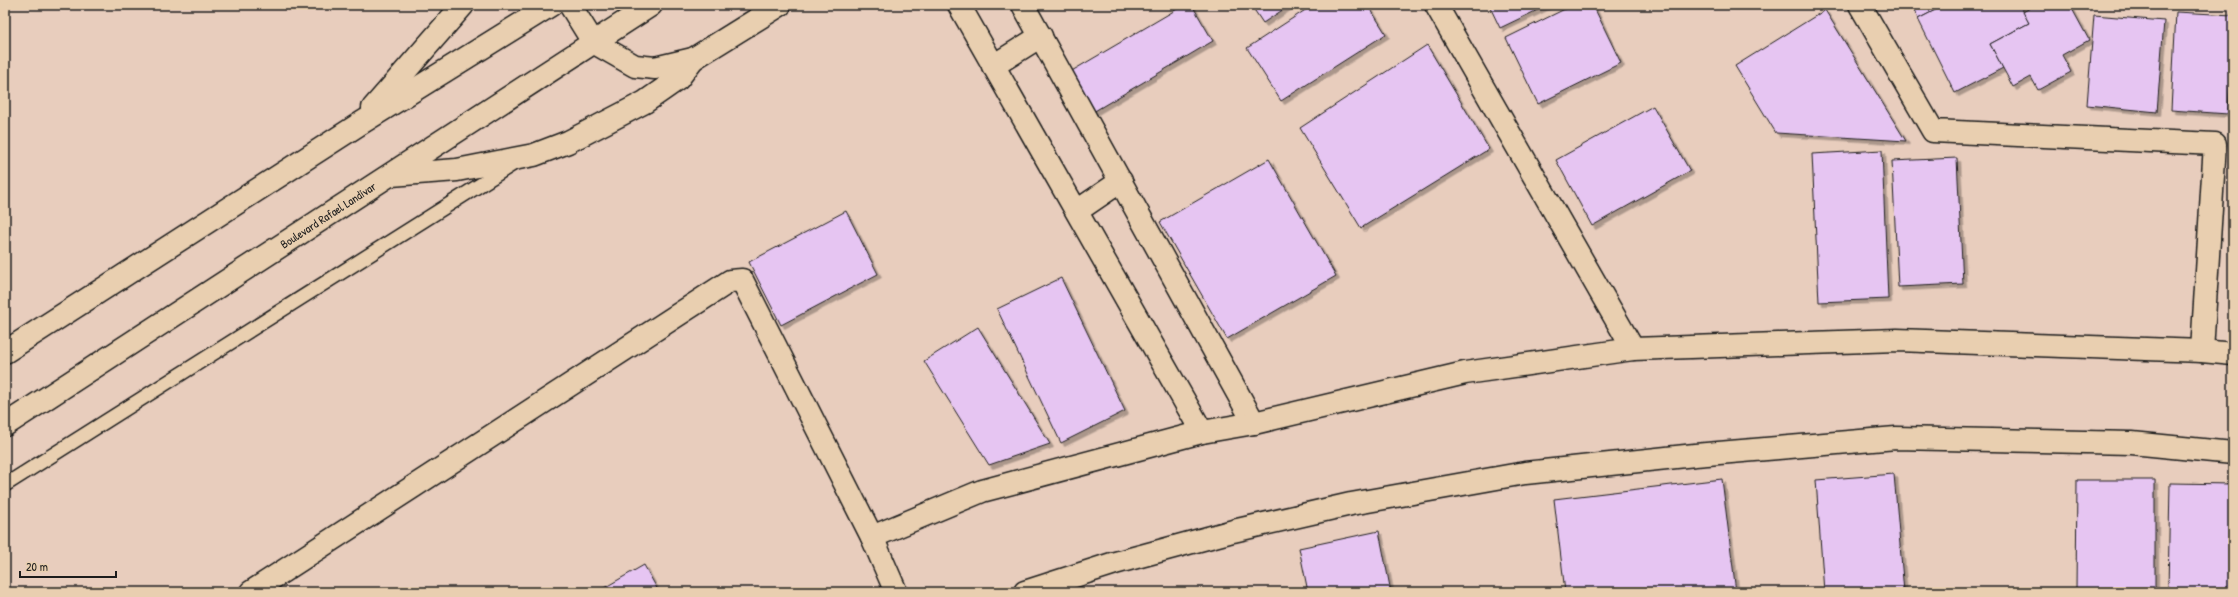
<svg xmlns="http://www.w3.org/2000/svg" width="2238" height="597" font-family="'Patrick Hand',sans-serif">
<defs>
<filter id="shadow"><feDropShadow dx="3.5" dy="3.5" stdDeviation="0" flood-color="#0004"/></filter>
</defs>
<rect width="100%" height="100%" fill="#e8cdbd"/>
<filter id="ink" filterUnits="userSpaceOnUse"><feTurbulence type="fractalNoise" baseFrequency=".025" numOctaves="2"/><feDisplacementMap in="SourceGraphic" scale="8" xChannelSelector="R" yChannelSelector="G"/><feConvolveMatrix kernelMatrix="1 2 1 2 8 2 1 2 1" color-interpolation-filters="sRGB"/></filter>
<g filter="url(#ink)">
<g fill="#e6c5f2" stroke="#1c1c1c" filter="url(#shadow)">
<path d="M1184,5H1192L1213,41L1093,112L1070,72Z"/>
<path d="M1251,5H1290L1263,23Z"/>
<path d="M1313,5H1368L1386,34L1281,101L1247,48Z"/>
<path d="M1489,5H1548L1500,28Z"/>
<path d="M1573,5H1593L1621,63L1538,104L1506,38Z"/>
<path d="M1912,5H1945L1918,19Z"/>
<path d="M1945,5H2020L2029,23L1990,44L2003,68L1955,93L1918,19Z"/>
<path d="M2035,5H2070L2089,40L2062,55L2071,72L2038,90L2031,77L2013,87L1990,44L2029,23L2023,12Z"/>
<path d="M1825,10L1906,141L1776,133L1735,66Z"/>
<path d="M2176,12L2233,15L2228,114L2171,110Z"/>
<path d="M2094,15L2164,21L2157,112L2087,105Z"/>
<path d="M1427,45L1489,149L1361,228L1300,128Z"/>
<path d="M1653,106L1690,171L1592,226L1556,160Z"/>
<path d="M1882,150L1888,299L1819,302L1812,154Z"/>
<path d="M1957,158L1963,284L1898,287L1892,161Z"/>
<path d="M1269,159L1336,276L1227,339L1160,222Z"/>
<path d="M846,211L878,274L781,325L749,262Z"/>
<path d="M1061,278L1125,411L1061,443L997,309Z"/>
<path d="M978,327L1050,444L989,465L924,361Z"/>
<path d="M1894,474L1904,592H1824L1816,480Z"/>
<path d="M1722,479L1736,592H1565L1554,499Z"/>
<path d="M2077,480H2155V592H2076Z"/>
<path d="M2170,483L2233,484V592H2168Z"/>
<path d="M1379,531L1391,592H1308L1299,548Z"/>
<path d="M644,565L659,592H597Z"/>
</g>
<g fill="none" stroke-linecap="round" stroke-linejoin="round">
<g stroke="#1c1c1c" stroke-width="16">
<path id="service" d="M5,485L513,164"/>
</g>
<g stroke="#1c1c1c" stroke-width="25">
<g id="minor">
<path d="M959,5L1202,432"/>
<path d="M1023,5L1254,423"/>
<path d="M1436,5L1633,349"/>
<path d="M1860,5L1933,131L2215,144L2202,351"/>
<path d="M993,66L1041,36"/>
<path d="M1077,211L1121,181"/>
<path d="M872,537L982,491L1202,432L1254,423L1465,373L1633,349L1897,340L2202,351L2233,354"/>
<path d="M251,592L730,281L742,280L872,537L896,592"/>
<path d="M1025,592L1115,563L1233,531L1351,504L1525,473L1695,455L1896,438L2132,443L2233,453"/>
</g>
</g>
<g stroke="#1c1c1c" stroke-width="25">
<g id="secondary">
<path d="M570,5L593,42L635,66L655,68L693,59L780,5"/>
<path d="M373,108L463,5"/>
<path d="M391,175L457,170L534,155L568,142L645,102L678,79L693,59"/>
<path d="M5,352L358,125L551,5"/>
<path d="M5,425L651,5"/>
</g>
</g>
<use href="#service" stroke="#e9cfb0" stroke-width="13"/>
<use href="#minor" stroke="#e9cfb0" stroke-width="22"/>
<use href="#secondary" stroke="#e9cfb0" stroke-width="22"/>
</g>
</g>
<g text-anchor="middle" dominant-baseline="central" stroke-width="3" stroke-linejoin="round" paint-order="stroke">
<g font-size="12" fill="#1c1c1c" stroke="#e9cfb0">
<text transform="translate(328 215) rotate(-33)">Boulevard Rafael Landívar</text>
</g>
</g>
<rect width="2238" height="597" fill="none" stroke="#e9cfb0" stroke-width="20"/>
<rect x="10" y="10" width="2218" height="577" fill="none" stroke="#1c1c1c" stroke-width="1.5" filter="url(#ink)"/>
<path d="M20 571v6h96v-6" fill="none" stroke="#1c1c1c" stroke-width="2"/>
<text x="26" y="571" font-size="12" fill="#1c1c1c" stroke="#e9cfb0" stroke-width="3" paint-order="stroke">20 m</text>
</svg>
